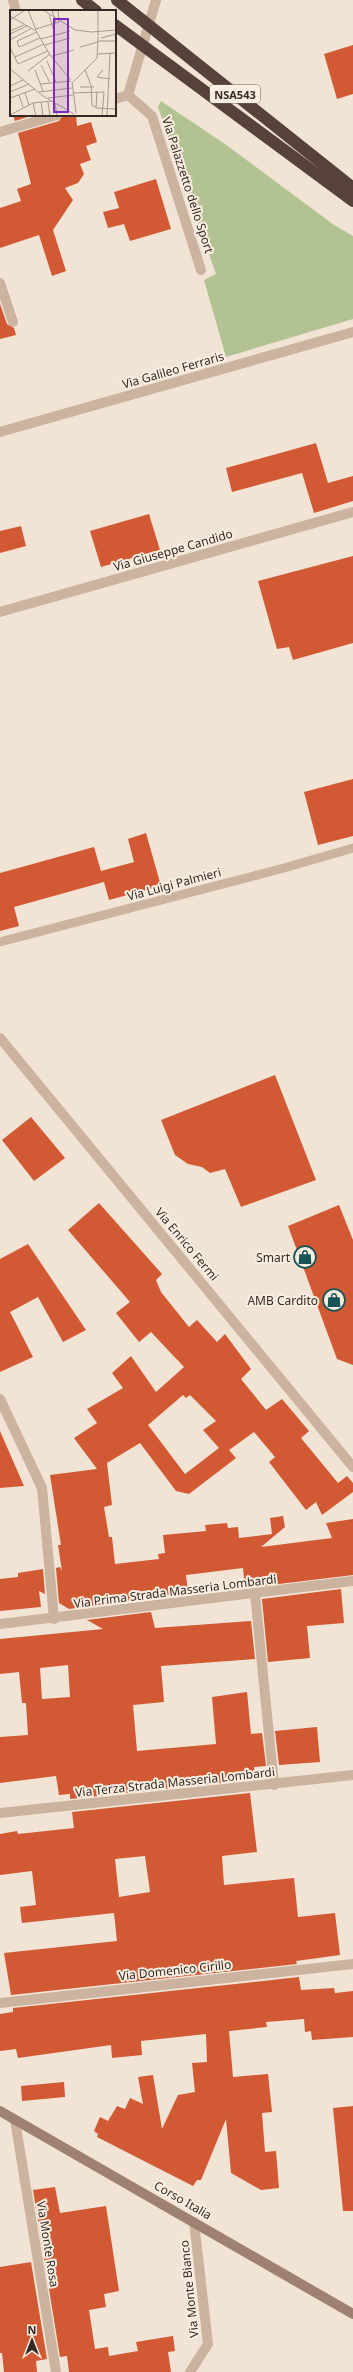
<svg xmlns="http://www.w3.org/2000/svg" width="353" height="2372" font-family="'Noto Sans',sans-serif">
<rect width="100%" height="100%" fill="#f2e4d4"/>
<path fill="#b2c293" d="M161,101L225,144L334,225L353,236V319L226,357L204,280L216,274L158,107Z"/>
<g fill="#d15934" fill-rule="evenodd">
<path d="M353,45V94L337,99L324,54Z"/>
<path d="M13,115H34L15,121Z"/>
<path d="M63,115H76L77,126L91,122L97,142L86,146L91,160L80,164L84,174L78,183L65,188L73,200L53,230L66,271L52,276L39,235L0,248V208L21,201L17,189L31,184L18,133L59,121Z"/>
<path d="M156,179L171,229L130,241L124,224L108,228L103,212L119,208L114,192Z"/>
<path d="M0,304L7,324L14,328L16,335L0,339Z"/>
<path d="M316,443L328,483L353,476V501L314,513L302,473L232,492L226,468Z"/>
<path d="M149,514L160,550L101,567L90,531Z"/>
<path d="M21,526L26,546L0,553V531Z"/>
<path d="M353,556V643L293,660L289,647L277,649L258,581Z"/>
<path d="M353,779V836L318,845L304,792Z"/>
<path d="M146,833L161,886L109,900L104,882L14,907L19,926L0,931V873L94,847L101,871L134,862L128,839Z"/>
<path d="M275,1075L316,1180L241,1207L225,1169L210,1173L202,1167L188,1164L175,1155L161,1120Z"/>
<path d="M31,1117L65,1158L34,1181L2,1140Z"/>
<path d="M99,1203L162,1274L156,1280L161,1292L189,1327L197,1320L217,1342L225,1334L251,1369L241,1379L266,1410L282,1399L309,1431L301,1438L338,1483L347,1476L353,1483V1492L322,1515L316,1502L306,1510L269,1462L275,1457L254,1432L229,1450L236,1458L189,1494L176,1491L140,1443L107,1463L112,1505L104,1507L109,1537H112L115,1564L159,1559L158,1554L165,1553L163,1535L206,1531L205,1525L227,1523L228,1528L238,1527L239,1538L272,1534L270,1518L283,1516L285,1527L261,1547L332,1538L326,1523L353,1519V1575L245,1588L243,1568L186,1575L188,1592L69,1609L59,1603L56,1568L60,1567L62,1571L58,1545H61L50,1475L97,1469L74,1438L97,1423L87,1409L123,1388L112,1373L131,1356L156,1392L184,1367L151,1332L139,1342L116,1313L130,1302L68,1230ZM183,1395L186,1398L190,1395L216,1421L203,1430L219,1448L185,1474L148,1425Z"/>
<path d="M339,1205L353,1240V1365L337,1359L288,1226Z"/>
<path d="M28,1244L86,1330L63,1342L38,1297L10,1312L33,1357L0,1372V1259Z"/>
<path d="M0,1431L24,1486L0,1488Z"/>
<path d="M43,1569L45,1594L39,1591L41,1607L0,1611V1579L18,1577V1573Z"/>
<path d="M341,1589L344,1623L307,1626L310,1658L268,1662L262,1599Z"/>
<path d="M151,1612L155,1628L251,1621L255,1659L161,1666L164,1702L133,1705L137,1751L216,1744L212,1697L247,1692L251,1734L262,1733L266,1766L254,1767L256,1778L249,1780L70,1799V1794L59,1795L56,1776L0,1783V1737L28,1735L26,1703H22L19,1672L0,1674V1639L103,1629L87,1620ZM68,1665L70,1697L42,1699L40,1668Z"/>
<path d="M317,1727L320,1762L279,1765L275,1731Z"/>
<path d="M250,1793L257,1852L222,1856L224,1885L294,1878L298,1917L335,1913L340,1955L296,1961L297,1964L11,1995L4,1953L117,1941L114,1913L22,1923L20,1907L36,1905L32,1871L0,1875V1834L17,1831L18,1834L74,1828L72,1812ZM145,1856L150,1892L119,1897L115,1859Z"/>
<path d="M299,1977L301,1990L334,1988L335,1993L353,1991V2037L312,2040L311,2031L305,2032L304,2019L266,2022L267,2027L229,2031L233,2077L268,2074L272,2112L262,2113L265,2152L276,2151L279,2188L261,2190L231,2173L226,2119L201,2180H197L193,2186L97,2137L98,2134L94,2131L100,2117L108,2121L117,2106L125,2109L130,2098L143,2104L138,2077L153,2075L162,2129L178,2095L195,2092L192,2063L207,2062L206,2034L141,2041L142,2055L112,2058L111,2045L18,2058L16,2049L0,2051V2014L13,2012V2008Z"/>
<path d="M64,2082L65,2097L22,2101L21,2086Z"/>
<path d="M353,2106V2211H343L333,2108Z"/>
<path d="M55,2187L60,2213L106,2206L119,2291L104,2294L106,2307L89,2310L95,2349L108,2347L109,2356L138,2351L136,2342L173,2336L175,2351L168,2352L171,2372H69L67,2356L60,2357L33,2190Z"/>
<path d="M31,2262L47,2359L36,2361L37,2372H4L2,2353H0V2267Z"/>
</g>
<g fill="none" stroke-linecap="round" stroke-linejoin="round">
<path stroke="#cbb3a0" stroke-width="9" d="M0,942L284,868L353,848"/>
<g stroke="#cbb3a0" stroke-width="10">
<path d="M13,0L16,11"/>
<path d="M128,95L152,116L201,270"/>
<path d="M115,99L128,95L156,0"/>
<path d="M0,132L57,115"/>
<path d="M0,283L13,322"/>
<path d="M0,432L353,332"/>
<path d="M0,612L353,512"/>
<path d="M0,1038L353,1467"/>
<path d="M0,1399L42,1488L54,1619"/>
<path d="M255,1594L274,1785"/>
<path d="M0,1624L353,1581"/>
<path d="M0,1813L353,1775"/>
<path d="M0,2003L353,1964"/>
<path d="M15,2120L56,2372"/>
<path d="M190,2372L208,2344L194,2222"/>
</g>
<path stroke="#9e8171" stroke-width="10" d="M0,2111L353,2314"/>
<path stroke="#56423a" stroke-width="12" d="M82,0L96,11"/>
<g stroke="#56423a" stroke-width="12">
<path d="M117,0L353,188"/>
<path d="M115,25L353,201"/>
</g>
</g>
<defs>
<g id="shop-ring" transform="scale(1.15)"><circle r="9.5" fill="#faeee0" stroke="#165458" stroke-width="1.5"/><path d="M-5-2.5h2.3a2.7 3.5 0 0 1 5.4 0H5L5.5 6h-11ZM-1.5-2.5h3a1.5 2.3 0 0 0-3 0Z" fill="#165458"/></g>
</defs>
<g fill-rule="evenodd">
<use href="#shop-ring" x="305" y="1257"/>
<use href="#shop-ring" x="334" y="1300"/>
</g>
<g text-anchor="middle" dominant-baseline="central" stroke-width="4" stroke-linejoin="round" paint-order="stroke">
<rect fill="#faeee0" stroke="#6f645c" stroke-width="1" x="210" y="85" width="50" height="18" rx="3"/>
<g font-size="11" font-weight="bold" fill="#342924">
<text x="235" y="94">NSA543</text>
</g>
<g font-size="12" fill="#342924" stroke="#faeee0">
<text transform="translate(188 185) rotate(72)">Via Palazzetto dello Sport</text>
<text transform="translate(173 370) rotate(-16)">Via Galileo Ferraris</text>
<text transform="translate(173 550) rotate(-16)">Via Giuseppe Candido</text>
<text transform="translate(174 884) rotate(-15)">Via Luigi Palmieri</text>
<text transform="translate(187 1244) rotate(50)">Via Enrico Fermi</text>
<text transform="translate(175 1591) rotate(-7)">Via Prima Strada Masseria Lombardi</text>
<text transform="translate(175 1782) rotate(-6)">Via Terza Strada Masseria Lombardi</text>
<text transform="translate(175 1970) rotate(-6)">Via Domenico Cirillo</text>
<text transform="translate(183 2200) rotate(30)">Corso Italia</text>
<text transform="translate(48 2244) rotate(81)">Via Monte Rosa</text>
<text transform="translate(189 2289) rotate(-96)">Via Monte Bianco</text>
</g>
<g font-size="12" fill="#342924" stroke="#faeee0" text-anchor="end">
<text x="290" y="1257">Smart</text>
<text x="318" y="1300">AMB Cardito</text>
</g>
</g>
<g transform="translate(10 10)">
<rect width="106" height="106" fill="#f2e4d4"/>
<path fill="none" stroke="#a6998e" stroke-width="1" d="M18,0L26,20M33,0L65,20L82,22L106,20M42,0L46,13M88,0V26M39,5L44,21M0,6L26,21L40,45L61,70M0,10L15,0M26,19L49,12L48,0M0,21L14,15M27,22L7,31L9,37L30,28M0,24L17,16M91,28L106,24M31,29L60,21M0,30L22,18M88,31H106M35,35L60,28M0,37L8,54L38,41M70,37L88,32M88,44L106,43M42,46L64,40M5,47L34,34M37,51L46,72M31,55L40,73M0,59L33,86L64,104M25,60L33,81M75,60L81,75L82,96L86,97M93,60L87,67L100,69M18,61L40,44M62,72L66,103M62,73L87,48L88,27M31,74L61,71M0,76L13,70M70,77H84M0,82L19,74M29,82L62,78M87,82L86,98L106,99M15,83L19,95M63,83L94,82L92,106M9,85L13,97M0,88L25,79M38,88L63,85M31,92L33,106M38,92L40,106M23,93L26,106M45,93L47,106M0,105L23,93L42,91M97,106L100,43"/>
<path fill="#7b2cbf" fill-opacity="0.15" stroke="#7b2cbf" stroke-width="2" d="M44,9H58V102H44Z"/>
<rect width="106" height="106" fill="none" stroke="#342924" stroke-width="2"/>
</g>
<g transform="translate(32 2340)" stroke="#faeee0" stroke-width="3" paint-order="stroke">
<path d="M0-3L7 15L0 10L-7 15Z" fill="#342924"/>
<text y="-6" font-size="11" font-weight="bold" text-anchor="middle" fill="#342924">N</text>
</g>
</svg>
